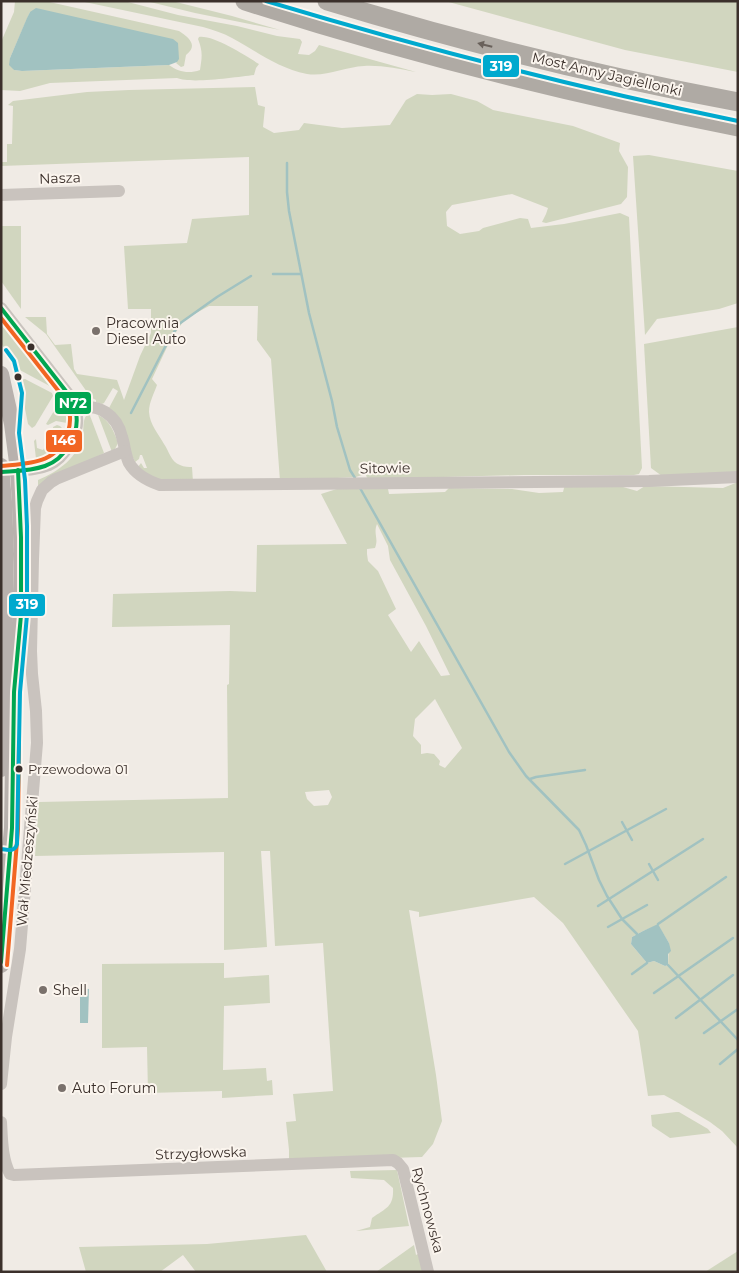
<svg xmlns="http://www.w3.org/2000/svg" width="739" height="1273" font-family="Montserrat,sans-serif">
<rect width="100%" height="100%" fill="#f0ebe5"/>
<g fill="#d1d6bf" fill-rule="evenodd">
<path d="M15,1H45L179,31C190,38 198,46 186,55L184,66L181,67L176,63L177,62L30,12L10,58L14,70L22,71L169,65C178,72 189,74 200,70C202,57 203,52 198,39L199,37C214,35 246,56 259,64L256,68L254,75C236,77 191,84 177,78L50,83L20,91L1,90V42L14,12Z"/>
<path d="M80,1H124L178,15L237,26L277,36L300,39L302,42L298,54L309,55L315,51L319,45L416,72C399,69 381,65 364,66C345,67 326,77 307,74C277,68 258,52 232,38C223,33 213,30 203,27Z"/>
<path d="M146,1H172L232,16L280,30L195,13Z"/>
<path d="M445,1H738V72L625,50Z"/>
<path d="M255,87L258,105L265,107L263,127L274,133L299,130L304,123L342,128L390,125L406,100L417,94L432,95L451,94L477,101L493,110L573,126L620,143L619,151L628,167L627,197L621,204L546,223L542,222L546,214L548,208L512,194L452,205L446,212L447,226L460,234L479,231L483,228L520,218L528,219L531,228L564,224L620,213L629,217L642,468L639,474L634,475H524L368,479L365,474L356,477L280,481L271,359L257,340L258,306H209L185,319L178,329L168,345L152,379L157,385C154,394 149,402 149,412C150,425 158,433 164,444C169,451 171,462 180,465C184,467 189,467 192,467L193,482L157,480L138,467L141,463L144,468H147L142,455H140L139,459L135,462L109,408L118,391L113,388L104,403L102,404L96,402V400L92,398L87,392L46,334L25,317H46L47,334L55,345L71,344L74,369L77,374L117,380L124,400L140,356L151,333V309H128L124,246L187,243L192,219L249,215V157L1,166V162H7V144H12L13,106L8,105L13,101L87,92L129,90Z"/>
<path d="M649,155L738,171V303L719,309L657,319L645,335L633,156Z"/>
<path d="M1,226H21V309L1,281Z"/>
<path d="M1,317L59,391L16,368L1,343Z"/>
<path d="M738,327V474L662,476L651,468L644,344Z"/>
<path d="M25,379L52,393L53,396L35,426L32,428L28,424L20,383L21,380Z"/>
<path d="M65,400L71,416L70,421L67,423L56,421L48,425L46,424L57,406Z"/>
<path d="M89,413L104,453L38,488V480C59,471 78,458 83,434C84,426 82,418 89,413Z"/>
<path d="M98,415C110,420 114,432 118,443L115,449L112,452Z"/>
<path d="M57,425L60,426L65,431C63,444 51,459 36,459L34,441L36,439L37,448L43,450L45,447L51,450L60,436C56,433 53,432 53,427Z"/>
<path d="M738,482V1148L722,1131L710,1122L675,1101L664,1095L648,1096L638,1031L563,923L534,897L419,917V912L409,910L436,1075L442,1121L433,1144L422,1157L289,1161V1150L286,1122L296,1121L293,1094L333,1091L323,943L275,946L270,851H261L267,947L224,950V852L35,856L39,802L228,798L227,685L229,684L230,625L112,627L113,594L230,591L256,592L257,545L347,544L321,494L343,487L388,489L389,494L445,492L449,488L512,489L539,493L563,492L565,484L616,485L637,491L645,486L723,488ZM377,524L388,546L390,560L426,626L450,675L441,676L419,641L411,652L388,615L396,609L378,571L368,561L367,554V549L375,548C379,538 373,534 377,524ZM435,699L462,748L445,768L439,765L440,761L434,754L427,753L421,754V745L413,736L415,719ZM329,790L332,797L328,805L314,806L307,799L305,792ZM658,925L669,943L668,965L665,966L654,961L647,963L631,944L632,937L643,931Z"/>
<path d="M224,963V978L269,975L270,1003L224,1006L223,1070L266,1068L267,1081L272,1080L273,1095L222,1098V1091L148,1093L147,1047L102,1048V964Z"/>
<path d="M676,1112H679L708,1129L711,1133L670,1138L652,1126L651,1115Z"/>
<path d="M397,1170L409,1226L356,1231L370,1227L372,1218C386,1208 394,1207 393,1188L384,1180L351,1178L350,1171Z"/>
<path d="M306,1235L327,1272H196L183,1255L160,1272H86L79,1247L207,1244Z"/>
<path d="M414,1245L416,1255L418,1254L423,1272H376Z"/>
<path d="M738,1251V1272H705Z"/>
</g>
<g fill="#a1c2c1">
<path d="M36,8L173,39L178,43L179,59L177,62L169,65L22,71L14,70L9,65L10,58L27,18L30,12Z"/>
<path d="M658,924L669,943L671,951L668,954V965L665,966L654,961L647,963L631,944L632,937L643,931Z"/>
<path d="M80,988L89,989L88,1023H80Z"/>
</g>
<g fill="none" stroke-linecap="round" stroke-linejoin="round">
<g stroke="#a1c2c1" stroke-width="2.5">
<path d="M287,163V192L289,211L309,313L332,401L337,427L350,470L355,478"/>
<path d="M273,274H301"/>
<path d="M131,413L165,347L179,324L217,297L251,276"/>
<path d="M360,488L509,752L526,776L579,830L586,845L599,880L607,896L622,919L637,934"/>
<path d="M530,779L536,777L585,770"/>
<path d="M622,822L632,840"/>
<path d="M565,864L666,809"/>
<path d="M649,864L658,880"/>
<path d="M598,906L703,839"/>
<path d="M658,924L726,877"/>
<path d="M608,927L647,905"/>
<path d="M668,965L738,1040"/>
<path d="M632,974L647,963"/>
<path d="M654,993L733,938"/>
<path d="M676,1018L733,975"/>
<path d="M704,1033L738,1009"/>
<path d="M720,1064L738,1049"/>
</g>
<g stroke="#c9c3be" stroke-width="12">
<path d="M1,195L119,191"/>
<path d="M1,308L69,395C73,402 76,409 77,417C79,433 65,458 49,465C37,470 25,470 11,471"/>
<path d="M76,409C98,402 117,415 122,437C125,446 125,455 129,463C136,475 148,481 160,485L649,481L738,477"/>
<path d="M1,1084L6,1037L20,949L37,743L36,711L32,674L31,651L33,559L35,508L37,501L42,490L51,482L56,479L125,451"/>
<path d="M1,1122C2,1139 2,1159 10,1174L14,1175L393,1160L398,1163L403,1169L428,1272"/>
</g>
<g stroke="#b8b1ad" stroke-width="16">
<path d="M1,374L12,424L18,470L20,506L22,561L20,623L14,692L12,828L7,881L1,965"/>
<path d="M1,466L4,502L6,554L1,769"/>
</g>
<g stroke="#afaaa4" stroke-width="19">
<path d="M245,1C406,53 572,94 738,127"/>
<path d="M327,1C462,42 599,76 738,102"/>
</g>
<g stroke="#fbf5ee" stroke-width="8">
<g id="bus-1">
<path d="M1,308L69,395C72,401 75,406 76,413C80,434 65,459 45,466C31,471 16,471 2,472"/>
<path d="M1,962L12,828L14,692L21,615V537L18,470"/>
</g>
</g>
<g stroke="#fbf5ee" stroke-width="8">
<g id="bus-2">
<path d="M1,318L64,398C70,410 72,419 68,432C57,464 31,463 1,466"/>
<path d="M7,965L18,829L19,743"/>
</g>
</g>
<g stroke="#fbf5ee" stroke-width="8">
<g id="bus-3">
<path d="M266,1C422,48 578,88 738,121"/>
<path d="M1,849C8,850 15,852 17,844L20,692L27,615V526L25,480L19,433L22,393L14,361L6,350"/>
</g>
</g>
<use href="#bus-1" stroke="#00a651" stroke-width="4"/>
<use href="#bus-2" stroke="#f26522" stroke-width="4"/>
<use href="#bus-3" stroke="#00a9ce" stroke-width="4"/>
</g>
<defs><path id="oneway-solid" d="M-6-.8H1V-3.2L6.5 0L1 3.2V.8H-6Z" transform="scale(1.25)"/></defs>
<use fill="#69615b" href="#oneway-solid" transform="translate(485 45) rotate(-166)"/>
<g fill="#7a716c" stroke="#fbf5ee" stroke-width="2">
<circle cx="96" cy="331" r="5"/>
<circle cx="43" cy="990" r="5"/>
<circle cx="62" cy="1088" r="5"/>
</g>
<g fill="#3b302b" stroke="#fbf5ee" stroke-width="2">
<circle cx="31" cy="347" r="4.5"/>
<circle cx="18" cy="377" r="4.5"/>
<circle cx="19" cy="769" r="4.5"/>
</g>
<g text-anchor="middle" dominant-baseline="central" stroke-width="4" stroke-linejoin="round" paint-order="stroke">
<g font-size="13" fill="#3b302b" stroke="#fbf5ee" text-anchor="start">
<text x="28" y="769">Przewodowa 01</text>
</g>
<g font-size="14" fill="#3b302b" stroke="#fbf5ee">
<text transform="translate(607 74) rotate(13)">Most Anny Jagiellonki</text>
<text transform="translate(60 178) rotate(-2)">Nasza</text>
<text transform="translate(385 468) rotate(-1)">Sitowie</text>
<text transform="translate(27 861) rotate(-85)">Wał Miedzeszyński</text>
<text transform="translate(201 1153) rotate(-2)">Strzygłowska</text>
<text transform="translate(428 1210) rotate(75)">Rychnowska</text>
</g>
<g font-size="14" fill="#3b302b" stroke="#fbf5ee" text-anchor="start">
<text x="106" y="323">Pracownia<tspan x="106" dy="16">Diesel Auto</tspan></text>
<text x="53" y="990">Shell</text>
<text x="72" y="1088">Auto Forum</text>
</g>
</g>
<g stroke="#fbf5ee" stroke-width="2">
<rect x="482" y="54" width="38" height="24" rx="5" fill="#00a9ce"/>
<rect x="54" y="391" width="38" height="24" rx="5" fill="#00a651"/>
<rect x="45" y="429" width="38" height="24" rx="5" fill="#f26522"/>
<rect x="8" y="593" width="38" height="24" rx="5" fill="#00a9ce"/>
</g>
<g font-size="14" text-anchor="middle" font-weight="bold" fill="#fff">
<text x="501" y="71">319</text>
<text x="73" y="408">N72</text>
<text x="64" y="445">146</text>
<text x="27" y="609">319</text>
</g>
<rect width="739" height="1273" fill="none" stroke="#3b302b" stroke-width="5"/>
</svg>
